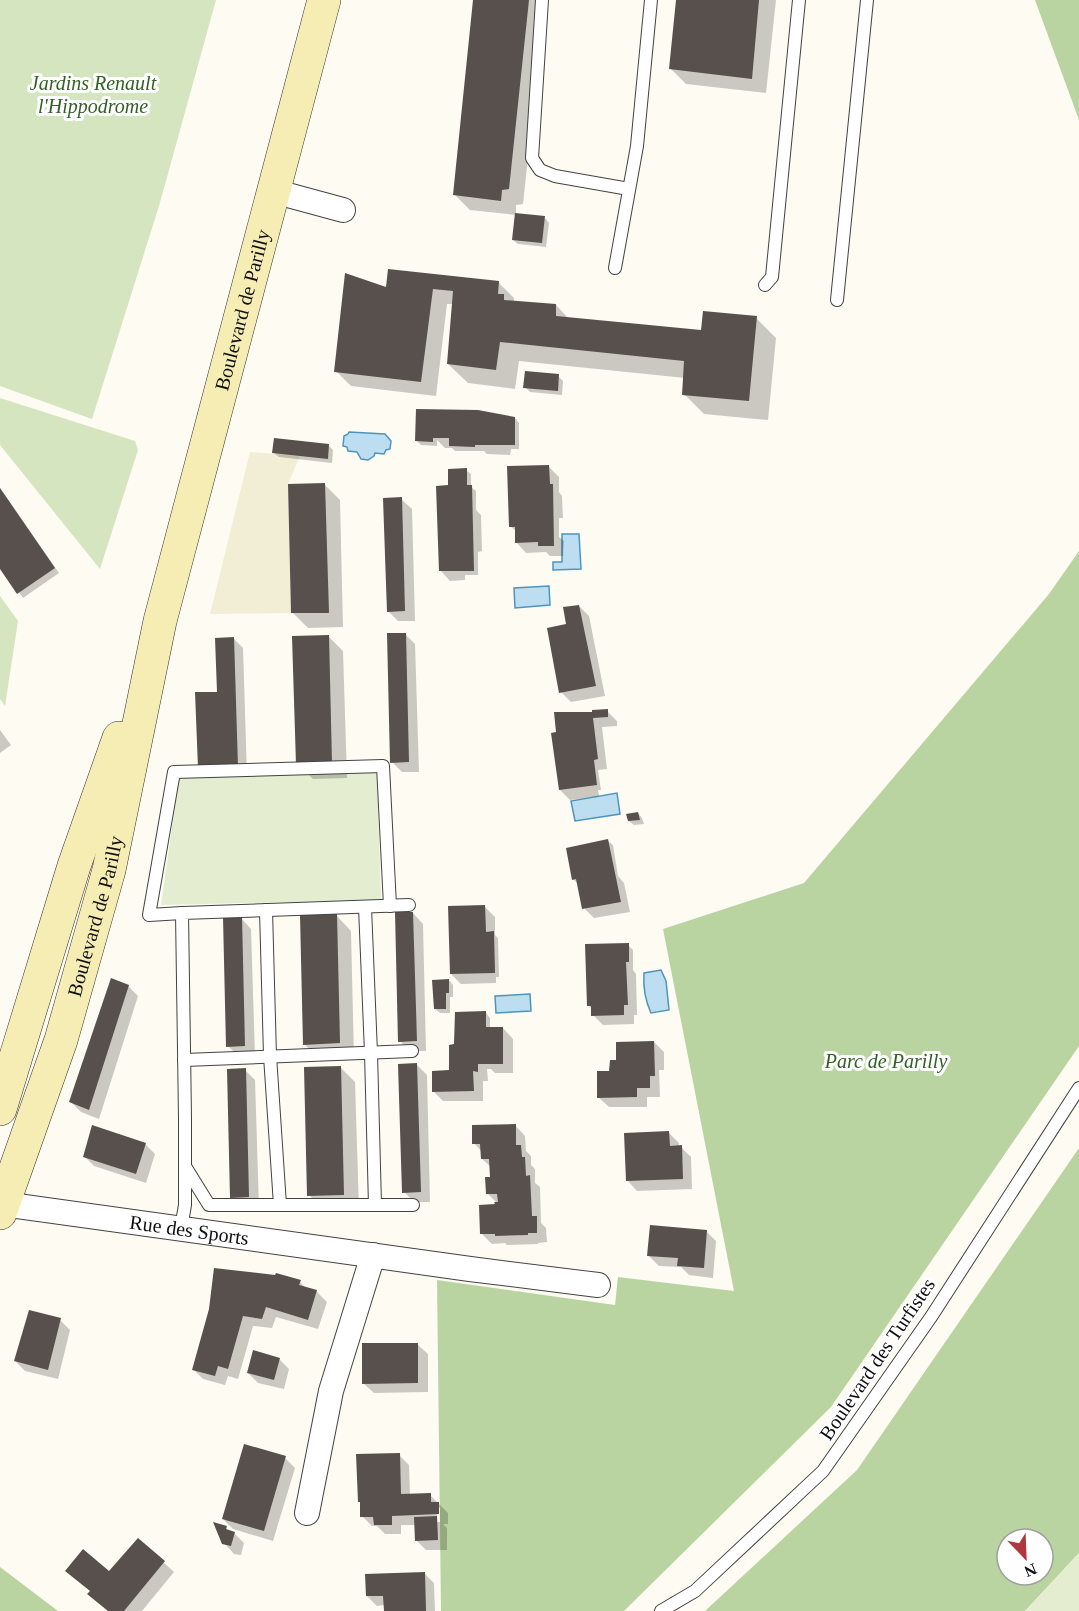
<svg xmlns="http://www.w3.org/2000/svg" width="1079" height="1611" font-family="'Times New Roman',serif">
<rect width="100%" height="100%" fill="#fefbf3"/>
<path fill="#f1eed5" d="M250,452L300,456L288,484L291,613L210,614Z"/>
<g fill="#d4e5bf">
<path d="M0,0H216L159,206L92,419L0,386Z"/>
<path d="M0,398L135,441L138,450L100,569L0,445Z"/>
<path d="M0,596L18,621L5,706L0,699Z"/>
</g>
<g fill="#bad4a1" fill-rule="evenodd">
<path d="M1035,0H1079V120Z"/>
<path d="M1079,551V1046L831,1407L624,1611H441L437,1280L615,1305L618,1277L734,1291L663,929L804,883L1049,594Z"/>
<path d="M1079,1148V1553L1025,1611H705L857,1470ZM1007,1539H1043V1575H1007Z"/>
<path d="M0,1567L58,1611H0Z"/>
</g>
<g fill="#e4edd0">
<path d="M377,772L381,900L161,905L179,778Z"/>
<path d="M1079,1553V1611H1025Z"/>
</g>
<g fill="#bddef0" stroke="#4c95bf" stroke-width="1.5">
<path d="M349,432L385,434L391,441L390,449L386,450L384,454L375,453L374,456L368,460L361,459L357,452L348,451L347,447L343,446L344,436L348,434Z"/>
<path d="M562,534H579L581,569L553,570V562H562Z"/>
<path d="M549,586L550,605L515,608L514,588Z"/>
<path d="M617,793L620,814L575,821L571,801Z"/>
<path d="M661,970L666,981L669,1010L651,1013C645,1000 643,987 644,973Z"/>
<path d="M530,994L531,1011L496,1013L495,996Z"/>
</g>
<g fill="#0003" fill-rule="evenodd">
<path d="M475,0H545L523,204L516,205V215L470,210L455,195Z"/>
<path d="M678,0H776L766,93L686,84L671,69Z"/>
<path d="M545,218L549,223L546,247L518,244L513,240Z"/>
<path d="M499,283L514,298V302L556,305L569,319L703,332L756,318L776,338L768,420L704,414L684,394L685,378L519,361L515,389L468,383L448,364L453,304H447L436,396L351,386L336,371L388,289Z"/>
<path d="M558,376L563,381L562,395L530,392L525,387Z"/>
<path d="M515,418L519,423V449H511L510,455L487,454L484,451H455L452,448H445L437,440V446L421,445L417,441Z"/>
<path d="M329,446L333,450L332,463L279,457L274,453Z"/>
<path d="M549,467L559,477V492L562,496L563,518H559V537L564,541L563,556H550L546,552L526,553L516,542V531L510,526Z"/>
<path d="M466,470L471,474V487L476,491V510L481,515L482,551L478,552V575H465V580L450,581L440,570L452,487Z"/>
<path d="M325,485L340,500L343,627L308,628L293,613Z"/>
<path d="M0,488L59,573L23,598L0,566Z"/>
<path d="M401,499L412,509L415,621H398L388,611Z"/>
<path d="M579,606L589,616L605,696L571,702L561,692L568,625Z"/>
<path d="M405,634L415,644L419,772H402L392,762Z"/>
<path d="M328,636L343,651L347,778L313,779L297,764Z"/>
<path d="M233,638L243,648L247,776L231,777L225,771L218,693Z"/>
<path d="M607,711L617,721V726L602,727L607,769L598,770L601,790H598L599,796L570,800L560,790L594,714Z"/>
<path d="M0,730L11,745L0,753Z"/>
<path d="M638,813L642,818L644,824L634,825L629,821Z"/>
<path d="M608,841L613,845L618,876L624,883L630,912L594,918L584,908L578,884L573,879Z"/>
<path d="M485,907L495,917V935L498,938L499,977H496V983L461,984L451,974Z"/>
<path d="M413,913L423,924L426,1051H410L400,1041Z"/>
<path d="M336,915L351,931L354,1058L320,1059L304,1044Z"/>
<path d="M241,918L251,929L255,1056H238L228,1046Z"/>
<path d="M628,945L633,950V970L636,974L637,1015H634V1024L603,1025L593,1015V1010L588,1005Z"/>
<path d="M449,980L453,985V997H450V1013H440L435,1009Z"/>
<path d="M128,986L138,996L99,1119L81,1112L71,1102Z"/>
<path d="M486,1013L490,1018V1028H503L513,1039V1073H495L491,1069H487L488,1081H483V1101H443L433,1091L451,1072L456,1046Z"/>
<path d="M654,1042L664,1052V1070H659L660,1097H647V1107H609L598,1097L618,1062Z"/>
<path d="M417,1065L427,1075L430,1202H414L404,1192Z"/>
<path d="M340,1067L355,1082L359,1210H324L309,1195Z"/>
<path d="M245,1070L255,1080L259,1207L242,1208L232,1197Z"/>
<path d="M515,1125L525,1136L526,1151L531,1156V1165L535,1169V1183L540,1187L541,1223L546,1228L547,1242L538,1243V1244L507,1245L505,1243L492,1244L482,1234L496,1205V1202L488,1194L492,1179L491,1167L482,1159V1152L474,1143Z"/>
<path d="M669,1133L679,1143V1147H681L691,1157L692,1189L637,1191L627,1180Z"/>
<path d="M145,1144L155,1154L146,1183L94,1166L84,1156Z"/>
<path d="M706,1231L716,1241L713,1278L689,1275L681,1267L659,1266L649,1256Z"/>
<path d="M276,1277L300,1282L306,1288L317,1292L327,1302L318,1329L276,1317L272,1328L253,1326L238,1379L228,1376L225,1385L203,1379L193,1369Z"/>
<path d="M60,1320L70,1330L58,1379L25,1371L15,1361Z"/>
<path d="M417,1344L428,1354V1392L374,1393L363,1383Z"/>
<path d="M279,1359L289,1369L284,1389L258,1383L248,1373Z"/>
<path d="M399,1455L409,1465L410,1495H430L448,1513V1524H443L447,1528V1550H426L416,1540V1525H401V1534H385L377,1526H372L362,1516L361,1504L359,1501ZM437,1505L440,1508V1522H437Z"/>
<path d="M285,1458L295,1468L273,1541L233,1529L223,1519Z"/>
<path d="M226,1528L230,1532L234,1533L244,1543L241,1555L234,1554L224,1543Z"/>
<path d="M139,1540L174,1572L142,1611H108L110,1573Z"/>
<path d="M424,1573L434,1583L435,1611H385V1605L377,1606L367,1596Z"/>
</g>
<g fill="#57504d">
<path d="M473,0H529L509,189L502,190L501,201L453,195Z"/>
<path d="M676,0H759L752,79L669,69Z"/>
<path d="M515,213L545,216L542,243L512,240Z"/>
<path d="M388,269L499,281L498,294H504V300L556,304V316L701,330L703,311L757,316L749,401L682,395L684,361L500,342L496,370L447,364L453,291L433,289L421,382L334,372L345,273L386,287Z"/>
<path d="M525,371L559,374L558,391L523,388Z"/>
<path d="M416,409L478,410L515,417V445H475V447L449,446V438H433V442L415,441Z"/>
<path d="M274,438L329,444L328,459L272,453Z"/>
<path d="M549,465L550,484H553L554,546H538V542L515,543V527H509L507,466Z"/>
<path d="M467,468V485H472L474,571H439L436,486L448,485V469Z"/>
<path d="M325,483L329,613H291L288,484Z"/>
<path d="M0,488L55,568L17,594L0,569Z"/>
<path d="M402,497L405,611L387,612L383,498Z"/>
<path d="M579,605L596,686L559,693L547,628L566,624L563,607Z"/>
<path d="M387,633H406L409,762L390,763Z"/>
<path d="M329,635L332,764L296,765L292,636Z"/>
<path d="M234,637L238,767L198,768L195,692H217L215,638Z"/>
<path d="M608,709V717L593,718L598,759L594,760L597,785L559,790L551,733L556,732L554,712H592V710Z"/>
<path d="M638,812L640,820L628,821L626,814Z"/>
<path d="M608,839L621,902L582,909L576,879L572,880L566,848Z"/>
<path d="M485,905L486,932L494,931L495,973L450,974L448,906Z"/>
<path d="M395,912H413L417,1041L398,1042Z"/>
<path d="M337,914L340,1043L303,1045L300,915Z"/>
<path d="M223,917H242L245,1046L226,1047Z"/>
<path d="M629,943V962H626L628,1005H624V1015L591,1016V1006H587L585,944Z"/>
<path d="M111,978L129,985L89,1110L69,1102Z"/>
<path d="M449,979V993H446V1009H434L432,980Z"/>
<path d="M486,1011V1027H503V1064H478V1072L473,1071L474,1091L432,1092V1071L449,1070V1045L454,1044L455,1012Z"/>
<path d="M654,1041L655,1076H650V1088H637V1097L597,1098V1071H609L610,1060H616V1042Z"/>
<path d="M417,1063L421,1192L402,1193L398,1064Z"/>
<path d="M341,1066L344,1195L307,1196L304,1067Z"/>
<path d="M246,1068L249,1197L230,1198L227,1069Z"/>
<path d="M516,1124V1145H521L522,1157H525L526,1176L530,1175L532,1216H537V1233H528V1235L495,1236V1234H480L479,1205L495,1204L494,1202H498L497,1194H486L485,1177H490L489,1159H481L480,1144H472V1125Z"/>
<path d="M92,1125L146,1143L136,1174L83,1157Z"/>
<path d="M669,1131L670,1146L682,1145L683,1179L626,1181L624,1133Z"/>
<path d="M650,1225L707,1230L704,1268L677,1266L678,1258L647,1256Z"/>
<path d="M214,1268L275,1275L276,1273L301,1280L299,1285L317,1290L308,1320L266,1307L262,1319L243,1316L228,1369L218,1366L215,1376L192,1370L209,1309Z"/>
<path d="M29,1310L61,1318L48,1370L14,1361Z"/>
<path d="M362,1343H418V1383L362,1384Z"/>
<path d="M253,1350L280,1358L274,1380L247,1373Z"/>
<path d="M244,1444L286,1456L264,1531L222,1519Z"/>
<path d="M400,1453L401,1494L431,1493V1502H439V1514L392,1516V1525H374L373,1517H360V1502H358L356,1454Z"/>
<path d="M437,1516L438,1540L415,1541L414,1517Z"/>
<path d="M213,1522L227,1526L226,1529L235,1532L231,1546L222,1544Z"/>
<path d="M138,1538L165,1561L124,1611H108L87,1594L90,1591L65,1571L83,1549L109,1571Z"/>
<path d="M425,1572L426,1611H384L383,1596H366L365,1574Z"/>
</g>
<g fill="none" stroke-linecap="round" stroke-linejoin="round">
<g stroke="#424242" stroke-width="14">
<g id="service">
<path d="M542,0L532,158L540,170L555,176L629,189"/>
<path d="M615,268L637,146L651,0"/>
<path d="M765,285L772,277L799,0"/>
<path d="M837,300L867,0"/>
<path d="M365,907L371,1053L375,1205"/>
<path d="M266,910L270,1056L280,1205"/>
<path d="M182,913L149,915L174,772L383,766L390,906"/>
<path d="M184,1060L412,1051"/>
<path d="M186,1168L209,1205H413"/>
<path d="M181,1228L185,1205V1118L182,913L409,905"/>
<path d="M661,1611L695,1591L823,1471L931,1317L1079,1088"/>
</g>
</g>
<g stroke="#424242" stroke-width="26">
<g id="minor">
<path d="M273,191L343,210"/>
<path id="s1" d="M3,1204L470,1269L598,1285"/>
<path d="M307,1513L331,1391L373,1255"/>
</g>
</g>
<g stroke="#313131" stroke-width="34">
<g id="secondary">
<path d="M0,1109L74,866L119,738"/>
<path id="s2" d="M0,1213L61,1040L109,870L160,621L324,0"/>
</g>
</g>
<use href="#service" stroke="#fff" stroke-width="12"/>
<use href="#minor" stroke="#fff" stroke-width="24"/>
<use href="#secondary" stroke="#f6edb5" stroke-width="33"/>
</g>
<g text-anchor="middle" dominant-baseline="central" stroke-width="6" stroke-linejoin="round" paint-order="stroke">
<g font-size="20" font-style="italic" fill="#346026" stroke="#fff">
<text x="93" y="83">Jardins Renault<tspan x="93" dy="23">l'Hippodrome</tspan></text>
<text x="886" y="1061">Parc de Parilly</text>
</g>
<g font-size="20" fill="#0f0f0f" stroke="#fff">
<text stroke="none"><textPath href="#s2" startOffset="936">Boulevard de Parilly</textPath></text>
<text stroke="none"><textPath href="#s2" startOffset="312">Boulevard de Parilly</textPath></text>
<text stroke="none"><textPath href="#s1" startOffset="188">Rue des Sports</textPath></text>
<text transform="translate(877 1359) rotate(-56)">Boulevard des Turfistes</text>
</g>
</g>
<g transform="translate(1025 1557) rotate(157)"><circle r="28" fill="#ffffff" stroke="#9f9f9f" stroke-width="1.5"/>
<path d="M0-4.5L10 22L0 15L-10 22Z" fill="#b03640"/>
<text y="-9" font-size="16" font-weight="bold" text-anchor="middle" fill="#0f0f0f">N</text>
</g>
</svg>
